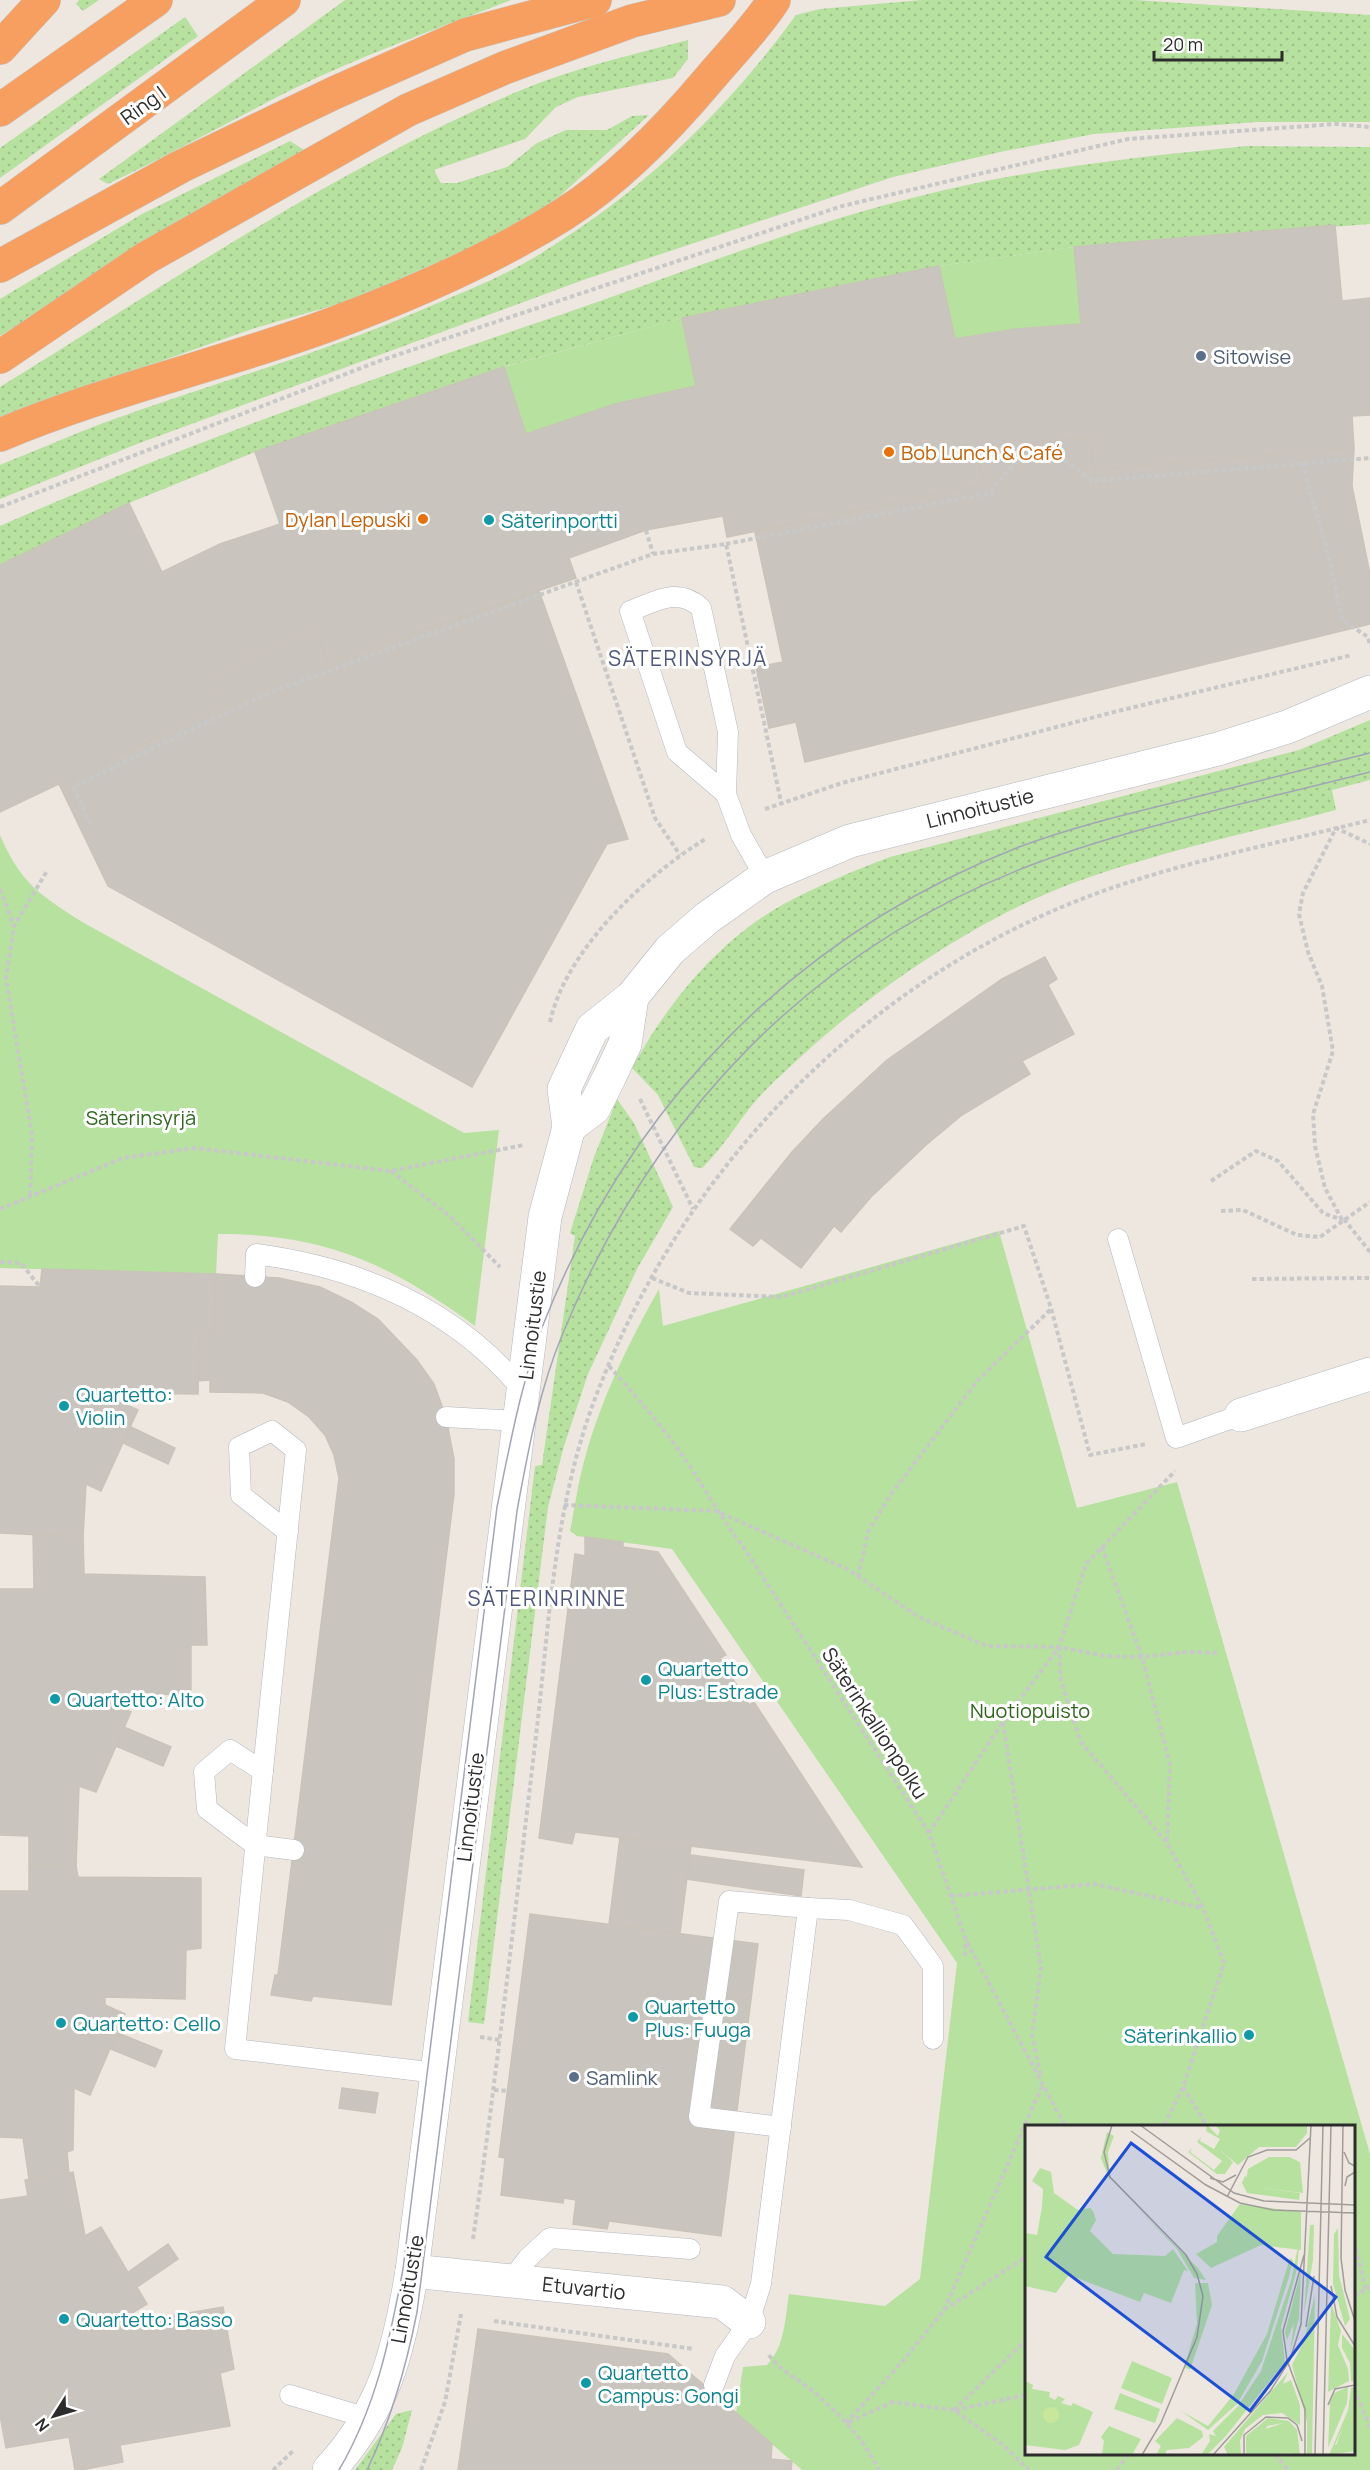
<svg xmlns="http://www.w3.org/2000/svg" width="1370" height="2470" font-family="Manrope,sans-serif">
<defs>
<pattern id="grass-dots" width="8" height="8" patternUnits="userSpaceOnUse" patternTransform="scale(1.5)"><rect width="8" height="8" fill="#b7e19f"/><path d="M2 2h.1M6 6h.1" fill="none" stroke="#9ec189" stroke-width="1.8" stroke-linecap="round"/></pattern>
</defs>
<rect width="100%" height="100%" fill="#ede7e0"/>
<g fill="url(#grass-dots)">
<path d="M79,0H99L83,11L76,4Z"/>
<path d="M345,0H511C436,29 359,56 287,92C227,123 169,155 108,184L99,179Z"/>
<path d="M922,0H1135L1370,15V122H1257L1094,134L1000,152L893,177L586,279L137,444L0,499V465L7,462C40,449 73,434 106,422C213,383 322,354 426,308C466,291 507,275 543,252C643,191 728,109 796,15L820,9Z"/>
<path d="M185,17L198,36L0,178V148Z"/>
<path d="M688,40V59L673,78L578,97L556,107L525,139L434,170L441,183H457L507,167L537,143L566,130H607L632,116L649,115L560,196L518,224L479,244L349,301L255,328L0,418V387C169,283 335,169 519,91C573,68 632,55 688,40Z"/>
<path d="M290,141L304,150L197,213L0,336V299L142,214Z"/>
<path d="M1247,146L1370,147V224L1074,247L939,266L682,318L503,367L255,452L129,503L0,565V526C183,445 370,379 560,315C678,275 794,227 916,197C1025,169 1136,157 1247,146Z"/>
<path d="M1370,720V780L1332,790L1336,810C1248,833 1158,852 1073,883C981,917 877,987 805,1053C788,1069 768,1086 753,1104C736,1125 721,1150 702,1168L694,1167L658,1095L632,1068C666,1005 718,941 782,905C817,886 853,871 890,857L1299,750Z"/>
<path d="M617,1099L634,1123L673,1207L637,1269L588,1374L564,1446L548,1507L484,2024L468,2022L535,1466L542,1465L575,1236L570,1233L594,1157Z"/>
<path d="M412,2410L402,2448L392,2470H355L396,2414Z"/>
</g>
<g fill="#b7e19f" fill-rule="evenodd">
<path d="M1074,247L1081,324L1016,329L955,339L939,266Z"/>
<path d="M682,318L696,386L615,404L526,434L504,367Z"/>
<path d="M0,835C21,884 40,895 84,923L464,1133L499,1130L475,1326C390,1264 326,1234 218,1234L216,1274L0,1268Z"/>
<path d="M999,1231L1077,1508L1177,1482L1370,2154V2470H802L736,2413L743,2367L767,2365C785,2346 785,2319 789,2294L885,2306L920,2279L957,1963L672,1549L577,1536L570,1531C575,1507 578,1482 585,1458C601,1399 629,1342 659,1289L663,1326ZM1026,2126H1354V2454H1026Z"/>
</g>
<g fill="#c9c5be" stroke="#c9c3b9" stroke-width="1.5">
<path d="M1335,225L1342,301L1370,298V415L1352,416L1354,448L1093,470L1090,437L1032,443L978,455L984,484L727,537L723,516L646,530L569,558L576,578L327,663L317,631L262,651L212,677L225,705L0,812V565L129,503L162,572L220,544L280,524L255,452L504,367L526,434L615,404L696,386L682,318L939,266L955,339L1016,329L1081,324L1074,247Z"/>
<path d="M1090,437L1093,470L1354,448L1352,486L1370,574V624L805,762L796,722L769,728L756,667L783,662L755,532L984,484L978,455L1032,443Z"/>
<path d="M539,591L628,839L607,844L472,1087L108,886L59,784L225,705L212,677L262,651L317,631L327,663Z"/>
<path d="M1045,957L1057,979L1048,985L1074,1034L1022,1061L1030,1074L962,1115L926,1145L871,1197L841,1232L834,1226L801,1268L761,1238L753,1246L730,1229L792,1152L823,1119L887,1060L1002,979Z"/>
<path d="M42,1269L216,1274L214,1334L199,1336L198,1394L116,1393L117,1401L138,1410L101,1491L86,1484L83,1537L0,1533V1286L40,1287Z"/>
<path d="M216,1274L279,1278L320,1287L351,1302L378,1319L417,1360L434,1384L446,1417L454,1459V1494L391,2005L313,1996L311,2001L271,1995L275,1975H278L339,1478L334,1455L325,1435L309,1417L288,1402L263,1393L210,1392V1380L198,1381L199,1336L214,1334Z"/>
<path d="M131,1427L175,1448L168,1464L123,1443Z"/>
<path d="M33,1534L83,1537L84,1574L205,1577L207,1645H191V1695L110,1693L111,1703L131,1712L96,1792L79,1786L76,1866H29V1836L0,1835V1589H34Z"/>
<path d="M585,1537L623,1542V1547L658,1552L726,1655L720,1658L749,1705L754,1702L862,1867L575,1832L572,1844L539,1838L575,1554L585,1556Z"/>
<path d="M124,1727L171,1747L163,1766L116,1746Z"/>
<path d="M620,1837L691,1846L680,1933L609,1924Z"/>
<path d="M691,1855L804,1870L801,1896L687,1879Z"/>
<path d="M29,1866H76L78,1877L201,1878V1948L186,1950L185,1999L105,1997V2005L125,2014L90,2095L74,2088L73,2150L67,2152L69,2175L29,2179L23,2138L0,2137V1891H29Z"/>
<path d="M530,1914L758,1944L721,2236L609,2221L607,2229L573,2224L576,2200L564,2198L563,2203L501,2195L505,2158L499,2157Z"/>
<path d="M118,2033L162,2051L155,2067L111,2049Z"/>
<path d="M342,2088L378,2093L375,2113L339,2108Z"/>
<path d="M73,2172L85,2236L101,2227L147,2304L127,2316L129,2323L223,2307L234,2369L220,2373L230,2426L120,2445L123,2462L81,2470H75L69,2437L6,2448L0,2415V2200L28,2196L25,2180Z"/>
<path d="M168,2244L178,2259L137,2287L127,2273Z"/>
<path d="M478,2329L668,2354L772,2444L771,2459L792,2461L791,2470H458Z"/>
</g>
<g fill="none" stroke-linecap="round" stroke-linejoin="round">
<g stroke="#b3b6bf" stroke-width="21">
<g id="lane">
<path d="M726,794L677,752L630,611C655,602 678,586 701,608L728,732L726,794L741,835L765,877"/>
<path d="M1118,1239L1176,1438L1241,1415"/>
<path d="M255,1277L256,1254C361,1268 455,1308 524,1392"/>
<path d="M446,1417L519,1421"/>
<path d="M288,1532L241,1495L239,1447L272,1431L296,1450C276,1650 254,1849 235,2049L437,2073"/>
<path d="M263,1771L230,1750L204,1772L207,1809L255,1845L294,1850"/>
<path d="M781,2127L699,2117L729,1901L808,1908"/>
<path d="M511,2280L528,2258L550,2238L690,2249"/>
<path d="M714,2385L725,2356L749,2322L761,2284L808,1908L849,1910L903,1925L933,1966V2039"/>
<path d="M290,2395L368,2418"/>
</g>
</g>
<g stroke="#b3b6bf" stroke-width="34">
<g id="street">
<path d="M1241,1415L1370,1374"/>
<path d="M412,2271L722,2302L749,2322"/>
</g>
</g>
<g stroke="#b3b6bf" stroke-width="34">
<g id="secondary">
<path d="M569,1127L594,1108L609,1078L625,1044L632,997"/>
<path d="M329,2470C385,2409 399,2350 412,2271L545,1217L569,1127L564,1089L592,1029L632,997L670,950L707,918L765,877L850,841L1218,749L1287,727L1370,692"/>
</g>
</g>
<g stroke="#c8c8c8" stroke-width="34">
<g id="highway">
<path d="M0,48L44,0"/>
<path d="M0,110L156,0"/>
<path d="M0,208L284,0"/>
<path d="M0,266L180,167L334,93L465,35L595,0"/>
<path d="M0,357L146,258L408,110L504,68L632,21L719,0"/>
<path d="M0,435C107,390 220,365 329,325C410,295 491,260 564,214C619,179 668,128 710,78C731,53 756,28 774,0"/>
</g>
</g>
<g stroke="#c8c8c8" stroke-width="4" stroke-dasharray="4.5 3" stroke-linecap="butt">
<path d="M1302,463L1329,557L1342,620L1368,637L1370,645"/>
<path d="M0,507L382,360L842,206L1128,139L1335,124L1370,127"/>
<path d="M646,530L653,554"/>
<path d="M726,544L991,493C1020,445 1051,443 1091,481L1370,458"/>
<path d="M576,582L655,818L680,855"/>
<path d="M765,809L842,783L1118,711L1352,655"/>
<path d="M91,825L73,787L270,692L653,554L726,544L781,802"/>
<path d="M0,889L14,926"/>
<path d="M550,1022C566,949 646,875 707,838"/>
<path d="M640,1099L693,1209"/>
<path d="M391,1171L451,1217L500,1267"/>
<path d="M1211,1181L1256,1151L1278,1161L1323,1213L1342,1220"/>
<path d="M30,1195L32,1135L6,979L14,926L47,871"/>
<path d="M0,1209L123,1158L195,1148L390,1171L524,1145"/>
<path d="M1221,1211L1243,1210L1297,1235L1320,1237L1370,1202"/>
<path d="M1344,1219L1370,1252"/>
<path d="M1342,1220L1325,1188L1315,1146L1313,1114L1333,1051L1322,986L1308,952L1299,914L1303,893L1336,828L1370,844"/>
<path d="M0,1262L21,1263L40,1287"/>
<path d="M652,1278L689,1293L782,1297L1024,1226L1051,1308L1090,1455L1146,1444"/>
<path d="M1252,1279L1370,1278"/>
<path d="M609,1366C636,1396 662,1426 685,1459C705,1489 722,1519 744,1548L929,1833L966,1940L1065,2126"/>
<path d="M564,1505L716,1511L847,1569L919,1617L987,1646L1059,1647L1106,1656L1142,1657L1187,1652L1218,1653"/>
<path d="M1102,1547L1142,1657L1170,1765L1167,1843"/>
<path d="M858,1577L868,1532L891,1494L978,1380L1051,1309"/>
<path d="M1059,1647L1061,1681L1081,1742L1167,1843L1203,1908L1224,1963L1183,2087L1164,2126"/>
<path d="M1003,1722L1041,1968L1032,2035L1041,2078"/>
<path d="M929,1833L1003,1722L1059,1647L1086,1564L1175,1471"/>
<path d="M951,1896L1095,1884L1202,1908"/>
<path d="M965,1956L966,1940"/>
<path d="M480,2037L500,2040"/>
<path d="M1183,2087L1207,2126"/>
<path d="M494,2090L508,2091"/>
<path d="M473,2239C497,2072 516,1904 536,1736C549,1625 554,1510 593,1404C671,1192 832,1013 1037,918C1142,869 1259,848 1370,820"/>
<path d="M1354,2241L1366,2290"/>
<path d="M1354,2296L1370,2287"/>
<path d="M944,2310L1042,2086"/>
<path d="M494,2321L694,2349"/>
<path d="M769,2355C779,2370 795,2377 809,2388C837,2411 863,2438 879,2470"/>
<path d="M1354,2389L1370,2427"/>
<path d="M954,2410L1026,2340"/>
<path d="M955,2410L1026,2395"/>
<path d="M849,2422L893,2402L954,2410L1003,2445L1029,2470"/>
<path d="M846,2423L902,2362L944,2310L1026,2257"/>
<path d="M1275,2454L1288,2470"/>
<path d="M273,2470L293,2451"/>
<path d="M421,2470L445,2402L461,2314"/>
<path d="M1117,2470L1128,2454"/>
</g>
<use href="#lane" stroke="#fff" stroke-width="20"/>
<use href="#street" stroke="#fff" stroke-width="33"/>
<use href="#secondary" stroke="#fff" stroke-width="33"/>
<use href="#highway" stroke="#f79f61" stroke-width="33"/>
<g stroke="#a2a5b6" stroke-width="1.5">
<path d="M339,2470C376,2407 390,2339 403,2269L497,1507C510,1445 521,1383 543,1325C630,1103 797,934 1019,847C1070,828 1123,815 1176,802C1240,786 1305,769 1370,753"/>
<path d="M367,2470C391,2420 406,2368 417,2312L517,1511C528,1451 539,1390 563,1333C652,1116 811,948 1034,864C1142,824 1258,801 1370,772"/>
</g>
</g>
<g fill="#5c6f8a" stroke="#fff" stroke-width="2">
<circle cx="1201" cy="356" r="6"/>
<circle cx="574" cy="2077" r="6"/>
</g>
<g fill="#e8710a" stroke="#fff" stroke-width="2">
<circle cx="889" cy="452" r="6"/>
<circle cx="423" cy="519" r="6"/>
</g>
<g fill="#0f9aa8" stroke="#fff" stroke-width="2">
<circle cx="489" cy="520" r="6"/>
<circle cx="64" cy="1406" r="6"/>
<circle cx="646" cy="1680" r="6"/>
<circle cx="55" cy="1699" r="6"/>
<circle cx="633" cy="2017" r="6"/>
<circle cx="61" cy="2023" r="6"/>
<circle cx="1249" cy="2035" r="6"/>
<circle cx="64" cy="2319" r="6"/>
<circle cx="586" cy="2383" r="6"/>
</g>
<g text-anchor="middle" dominant-baseline="central" stroke-width="6" stroke-linejoin="round" paint-order="stroke">
<g font-size="20" fill="#2c2c2c" stroke="#fff">
<text transform="translate(143 105) rotate(-36)">Ring I</text>
<text transform="translate(980 808) rotate(-14)">Linnoitustie</text>
<text transform="translate(532 1325) rotate(-83)">Linnoitustie</text>
<text transform="translate(875 1723) rotate(57)">Säterinkallionpolku</text>
<text transform="translate(470 1807) rotate(-83)">Linnoitustie</text>
<text transform="translate(584 2288) rotate(6)">Etuvartio</text>
<text transform="translate(407 2289) rotate(-80)">Linnoitustie</text>
</g>
<g font-size="20" fill="#4e5e75" stroke="#fff" text-anchor="start">
<text x="1213" y="356">Sitowise</text>
<text x="586" y="2077">Samlink</text>
</g>
<g font-size="20" fill="#c56008" stroke="#fff" text-anchor="start">
<text x="901" y="452">Bob Lunch &amp; Café</text>
<text x="411" y="519" text-anchor="end">Dylan Lepuski</text>
</g>
<g font-size="20" fill="#0d838f" stroke="#fff" text-anchor="start">
<text x="501" y="520">Säterinportti</text>
<text x="76" y="1394">Quartetto:<tspan x="76" dy="23">Violin</tspan></text>
<text x="658" y="1668">Quartetto<tspan x="658" dy="23">Plus: Estrade</tspan></text>
<text x="67" y="1699">Quartetto: Alto</text>
<text x="645" y="2006">Quartetto<tspan x="645" dy="23">Plus: Fuuga</tspan></text>
<text x="73" y="2023">Quartetto: Cello</text>
<text x="1237" y="2035" text-anchor="end">Säterinkallio</text>
<text x="76" y="2319">Quartetto: Basso</text>
<text x="598" y="2372">Quartetto<tspan x="598" dy="23">Campus: Gongi</tspan></text>
</g>
<g font-size="20" fill="#2f671e" stroke="#fff">
<text x="141" y="1117">Säterinsyrjä</text>
<text x="1030" y="1710">Nuotiopuisto</text>
</g>
<g font-size="21" letter-spacing="1.5" fill="#4e577b" stroke="#fff">
<text x="688" y="658">SÄTERINSYRJÄ</text>
<text x="547" y="1598">SÄTERINRINNE</text>
</g>
</g>
<g transform="translate(1025 2125)">
<rect width="330" height="330" fill="#ede7e0"/>
<path d="M182,0L193,11L195,5L190,0H196V26L208,37L200,49H192L163,27L167,23L165,27L189,45L197,36L172,17L176,12L175,16L189,24L195,14L181,6ZM82,7L89,11L83,27L85,56L76,33ZM220,51L238,63L275,68L274,75L222,68L217,58ZM114,85L173,143L181,155L169,153L152,124ZM285,100H289L288,135L279,188ZM313,103L314,150L325,194L320,201L308,159L309,109ZM275,112L272,144L256,202L260,237L200,312L182,330H176L185,316L184,309L191,311L188,306L213,281L236,246L266,156ZM265,133L268,135L264,152L237,236L212,279L183,305L156,286L183,301L209,269L242,209ZM276,146L274,193L265,227L269,198L262,215L260,207ZM170,158H183L187,180L165,245L159,242L172,199ZM290,169L287,330H282V297L267,240L279,216ZM306,178L316,206L313,220L323,244L324,256L303,267ZM317,209L330,225V257L326,256L325,238L317,223ZM263,247L258,259L266,255L275,280V300L257,288L238,290L220,304L215,316L216,330H203L199,322ZM323,262L322,278L303,323L305,277L309,268ZM330,262V300L317,304L310,320L330,314V326L304,330L323,285L326,263ZM152,293L140,330H131L136,321L130,316ZM243,293L264,296L272,305L275,330H268L258,298L242,301L232,330H221V311Z" fill="#b7e19f"/>
<path d="M244,32H264L275,37L278,68L238,63L221,56L223,44ZM107,236L147,253L137,279L96,263ZM95,268L135,284L130,298L89,284ZM152,293L177,306L178,312L164,323L142,325L141,318ZM258,298L266,306L270,328L230,330L228,320L235,306ZM324,299L330,300V314L310,324L317,304ZM84,301L116,314L107,330L77,329L79,316L76,312Z" fill="#b7e19f"/>
<path d="M196,0H282V8L271,22H234L213,40L196,26ZM15,43L26,47L29,68L53,85L65,83L68,86L71,95L65,106L88,129L140,131L148,124L163,146L159,145L146,178L119,168L115,177L44,150L31,168L0,161V108L12,110L17,82L18,64L7,56ZM215,79L276,87V125L236,120L186,143L171,129L192,117V111ZM0,256L8,260L7,264L25,267L24,272L30,275L33,271L40,274L36,278L46,281L48,278L68,287L54,320L40,325L0,320Z" fill="#b7e19f"/>
<path d="M18 290a8 8 0 1 1 16 0a8 8 0 1 1-16 0Z" fill="#c8e79b"/>
<path fill="none" stroke="#a09c98" stroke-width="1.5" d="M87,0L79,27L85,52L161,130L172,149L178,171L172,212L136,298L117,330M115,0L209,68L239,76L330,80M318,0L316,133L320,165L330,196M106,6L181,60L215,78L248,85L330,88M319,27L324,38L330,41M185,53L198,57L211,50M320,61L322,52L330,47M202,72L223,32L242,25H271L285,13M279,130L258,206L262,235L280,284V330M306,161L312,192L330,221M281,202L289,151M244,268L265,235L276,199L286,0M303,280L310,264L330,260M188,330L247,264M219,330V310L241,292L263,293L272,300L277,316M290,330L298,0M298,330L306,0"/>
<path fill="#1d4ed8" fill-opacity="0.15" stroke="#1d4ed8" stroke-width="3" d="M106,18L311,172L225,286L21,132Z"/>
<rect width="330" height="330" fill="none" stroke="#2c2c2c" stroke-width="3"/>
</g>
<g transform="translate(54 2416) rotate(233)" stroke="#ffffff" stroke-width="4.5" paint-order="stroke">
<path d="M0-4.5L10 22L0 15L-10 22Z" fill="#2c2c2c"/>
<text y="-9" font-size="16" font-weight="bold" text-anchor="middle" fill="#2c2c2c">N</text>
</g>
<path d="M1154 51v9h128v-9" fill="none" stroke="#2c2c2c" stroke-width="3"/>
<text x="1163" y="51" font-size="18" fill="#2c2c2c" stroke="#ffffff" stroke-width="4.5" paint-order="stroke">20 m</text>
</svg>
